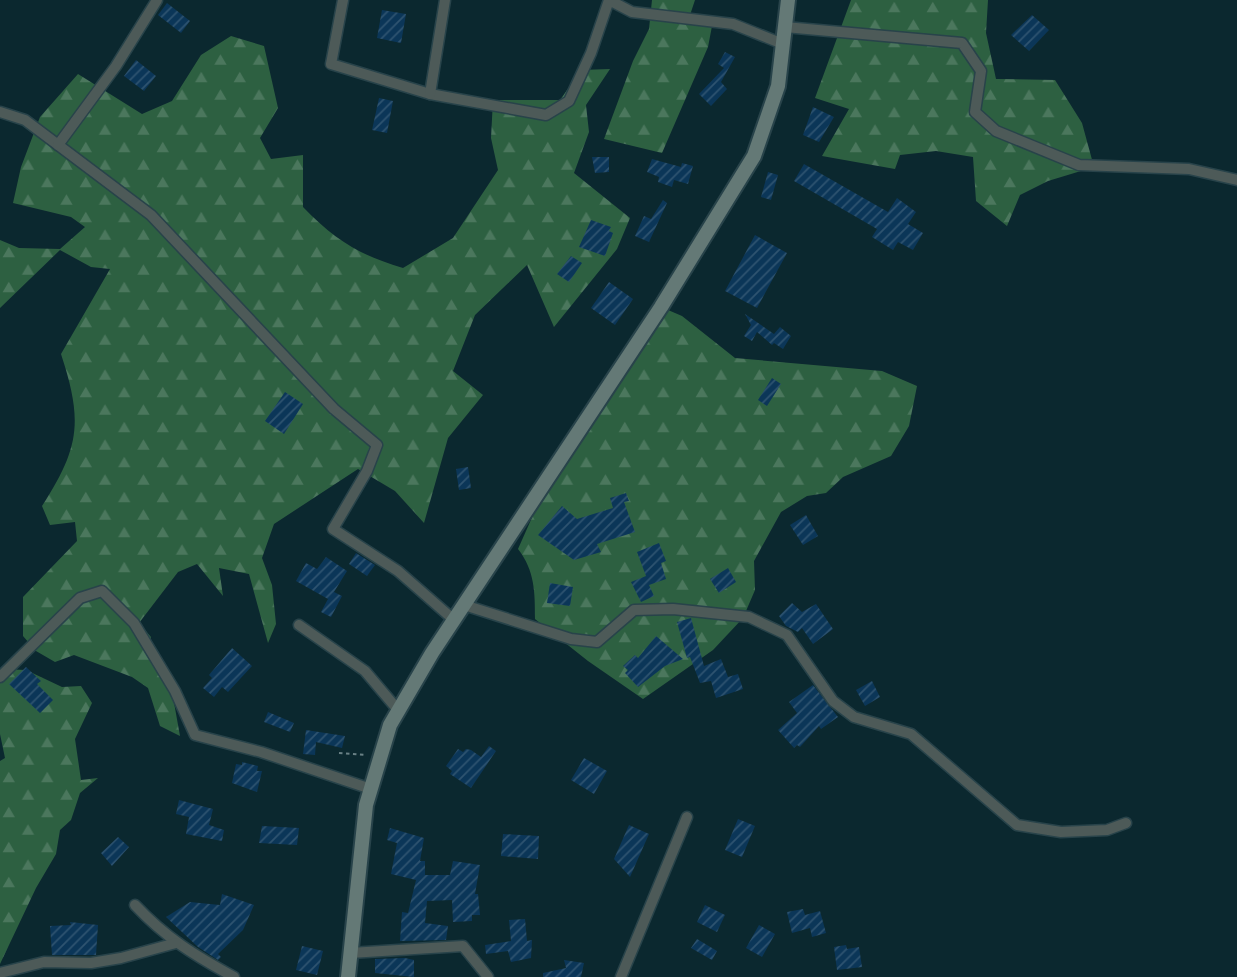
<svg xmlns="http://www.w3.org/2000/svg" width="1237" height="977" font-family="'Work Sans',sans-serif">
<defs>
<pattern id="forest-firs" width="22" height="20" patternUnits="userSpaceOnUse" patternTransform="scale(1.75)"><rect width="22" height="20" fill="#2d6041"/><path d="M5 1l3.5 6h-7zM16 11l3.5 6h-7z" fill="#4b775d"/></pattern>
<pattern id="building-hatch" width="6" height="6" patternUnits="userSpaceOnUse" patternTransform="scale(1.75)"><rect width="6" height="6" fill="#0b3658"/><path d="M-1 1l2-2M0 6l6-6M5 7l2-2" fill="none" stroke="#2e5370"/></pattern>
</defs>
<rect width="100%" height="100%" fill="#0b282f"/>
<g fill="url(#forest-firs)">
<path d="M652,0H695L689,18L712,26L708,47L662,153L604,139L633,61L649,29Z"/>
<path d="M851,0H988L986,33L996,79L1055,80L1082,123L1094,167L1048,181L1020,195L1007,226L976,201L973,157L936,151L900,155L895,169L822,156L849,109L815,98Z"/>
<path d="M231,36L264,46L278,108L260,138L271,159L303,155V207C335,240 359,255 403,268L453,238L498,170L491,138L493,100H560L581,70L610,69L586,105L589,132L574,173L630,218L617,249L554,327L527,265L475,315L453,371L483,395L448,438L424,523L395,491L358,469L274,524L262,558L272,585L276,624L268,643L249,574L219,568L223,596L197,564L178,572L139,623L151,637L149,657L173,697L180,736L160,726L148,688L132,677L74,655L55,662L36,651L23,636V597L77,541L75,522L50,525L42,506C80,447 83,421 61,354L110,269L91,267L60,250L0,308V240L19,248L60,249L85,227L71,217L13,203L21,167L40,117L78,74L142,114L172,101L201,55Z"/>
<path d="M661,307L682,316L735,358L882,371L917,386L909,426L891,456L843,477L826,493L807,496L781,512L754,561L755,590L743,618L713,650L643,699L588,661L535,619C535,592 535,571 518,549L550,477Z"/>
<path d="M0,669L26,670L62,687L81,686L92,703L75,739L81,780L98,778L80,793L71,820L60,830L56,854L36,888L0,964V761L5,758L0,734Z"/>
</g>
<g fill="url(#building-hatch)">
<path d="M167,3L190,21L181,33L158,15Z"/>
<path d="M382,10L406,14L401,43L377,38Z"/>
<path d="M1032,15L1049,30L1029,51L1011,35Z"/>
<path d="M725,52L735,57L721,82L727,89L711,106L699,94L724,68L718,64Z"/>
<path d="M136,60L156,76L144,91L124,76Z"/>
<path d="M379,98L393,101L387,133L372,130Z"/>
<path d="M813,107L834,117L819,142L803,135Z"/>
<path d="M592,157H609V172L595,173Z"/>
<path d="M652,159L681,167L682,163L693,166L688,184L674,180L672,187L658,182L659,177L647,172Z"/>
<path d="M804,164L888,212L897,198L916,212L908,224L923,233L913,250L898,242L893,250L872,237L877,229L794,181Z"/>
<path d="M768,172L778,175L771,200L761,197Z"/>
<path d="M663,200L667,203L649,242L635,236L644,216L651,219Z"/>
<path d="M591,220L611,227L609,231L613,233L605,256L579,247Z"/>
<path d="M755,235L787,253L757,308L725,291Z"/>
<path d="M571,256L582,263L569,282L557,274Z"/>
<path d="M609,282L633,299L615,325L591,308Z"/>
<path d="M745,314L774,334L780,327L791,336L783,349L774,343L772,345L757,332L752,341L744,336L751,325Z"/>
<path d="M772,378L781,384L767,406L758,400Z"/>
<path d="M285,392L303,404L284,434L265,421Z"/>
<path d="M468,467L471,488L459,490L456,469Z"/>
<path d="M626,493L629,501L624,502L635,532L597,544L601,552L574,560L538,535L562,506L577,519L613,508L610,498Z"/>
<path d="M806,515L818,536L803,545L790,525Z"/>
<path d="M659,543L666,561L661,563L666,579L649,585L654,596L641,602L631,582L646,576L637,552Z"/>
<path d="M356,553L375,565L367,576L349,564Z"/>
<path d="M326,557L347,571L334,592L342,596L331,617L321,612L328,599L296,581L306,563L317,569Z"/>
<path d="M728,568L736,582L719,593L710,579Z"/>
<path d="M550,583L573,587L570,606L547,603Z"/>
<path d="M792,603L802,612L816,604L833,629L813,644L802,628L798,632L786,626L779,616Z"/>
<path d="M691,618L704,666L721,659L728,677L738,674L743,689L716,698L711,681L700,683L690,657L687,658L677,622Z"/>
<path d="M656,636L683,659L665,666L638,687L625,673L628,670L623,666L635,655L638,658Z"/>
<path d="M232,648L252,666L228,692L222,687L214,697L203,688L212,678L209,675Z"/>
<path d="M26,667L41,681L37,684L53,700L40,713L9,684Z"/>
<path d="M872,681L880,697L865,706L856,690Z"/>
<path d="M813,685L838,717L821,729L819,726L800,747L797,745L794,748L778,730L797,713L789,702Z"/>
<path d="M268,712L294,723L290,732L264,722Z"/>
<path d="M306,730L345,736L342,748L316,742L315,755L303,754Z"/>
<path d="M489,746L496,751L471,788L450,774L452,771L446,766L458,749L463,752L466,749L471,750L481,757Z"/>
<path d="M584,758L607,771L594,794L571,780Z"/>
<path d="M242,762L258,766L257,771H262L257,792L232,783L236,764L242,765Z"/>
<path d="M179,800L213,809L209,825L224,830L222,841L186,834L189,817L176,814Z"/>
<path d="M738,819L755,826L742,857L725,850Z"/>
<path d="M629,825L649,834L630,877L614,859Z"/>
<path d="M262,826L299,828L297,845L259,843Z"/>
<path d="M390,828L424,838L420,861H425V875H450L453,861L480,865L475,894H478L480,915H472V921L453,922L452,900L427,901L425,923L448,926L446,940L400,941L402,912L408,913L416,880L391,874L397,843L387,840Z"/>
<path d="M503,834L539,836L538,859L501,856Z"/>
<path d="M118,837L129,847L112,866L101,853Z"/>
<path d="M222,894L254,905L243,930L218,954L221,957L218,960L198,947L166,917L190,902L220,905Z"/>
<path d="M705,905L725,915L717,932L697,922Z"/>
<path d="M803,909L805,915L820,911L826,933L812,937L810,928L792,933L787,912Z"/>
<path d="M525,919L527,941L532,940L531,958L511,962L508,951L486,954L485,945L511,941L509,920Z"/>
<path d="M70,922L98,925L96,955H52L50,926L71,925Z"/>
<path d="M759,925L775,934L762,957L746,948Z"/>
<path d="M697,939L717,951L712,960L691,948Z"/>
<path d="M846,945L847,949L859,947L862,967L837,970L834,947Z"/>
<path d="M302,946L323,951L317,975L296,970Z"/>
<path d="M405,958L414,960V977L375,973V959Z"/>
<path d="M564,960L584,963L581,977H543V973L566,968Z"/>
</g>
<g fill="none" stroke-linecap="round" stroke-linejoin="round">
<g stroke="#28434a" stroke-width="13">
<g id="street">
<path d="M343,0L331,64L430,94L546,115L569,101L591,53L609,0L632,12L733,24L783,44"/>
<path d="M785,27L962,43L981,71L975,112L996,131L1079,165L1189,169L1237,180"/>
<path d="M430,94L445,0"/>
<path d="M0,112L25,120L151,215L334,409L377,445L367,471L333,529L398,571L454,620"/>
<path d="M58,145L116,66L157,0"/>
<path d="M464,605L571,639L597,642L634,610L673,609L749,617L787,635L833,701L854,717L911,734L1017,825L1061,832L1107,830L1126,823"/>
<path d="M299,625L365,671L398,710"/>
<path d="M0,677L80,598L102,591L134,623L175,691L195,735L261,752L371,789"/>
<path d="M135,905C166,938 194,955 234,977"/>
<path d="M350,953L463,946L488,977"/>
<path d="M0,973L44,962L91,963L121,958L176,943"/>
<path d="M621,977L687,817"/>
</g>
</g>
<g stroke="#28434a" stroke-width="18">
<path id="secondary" d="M348,977L366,805L390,725L432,653L661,307L754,156L778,86L788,0"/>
</g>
<path stroke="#698085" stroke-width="2" stroke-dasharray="3.5 3.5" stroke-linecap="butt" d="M339,753L366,755"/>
<use href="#street" stroke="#4d5a58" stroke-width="10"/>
<use href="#secondary" stroke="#647976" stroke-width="14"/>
</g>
</svg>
